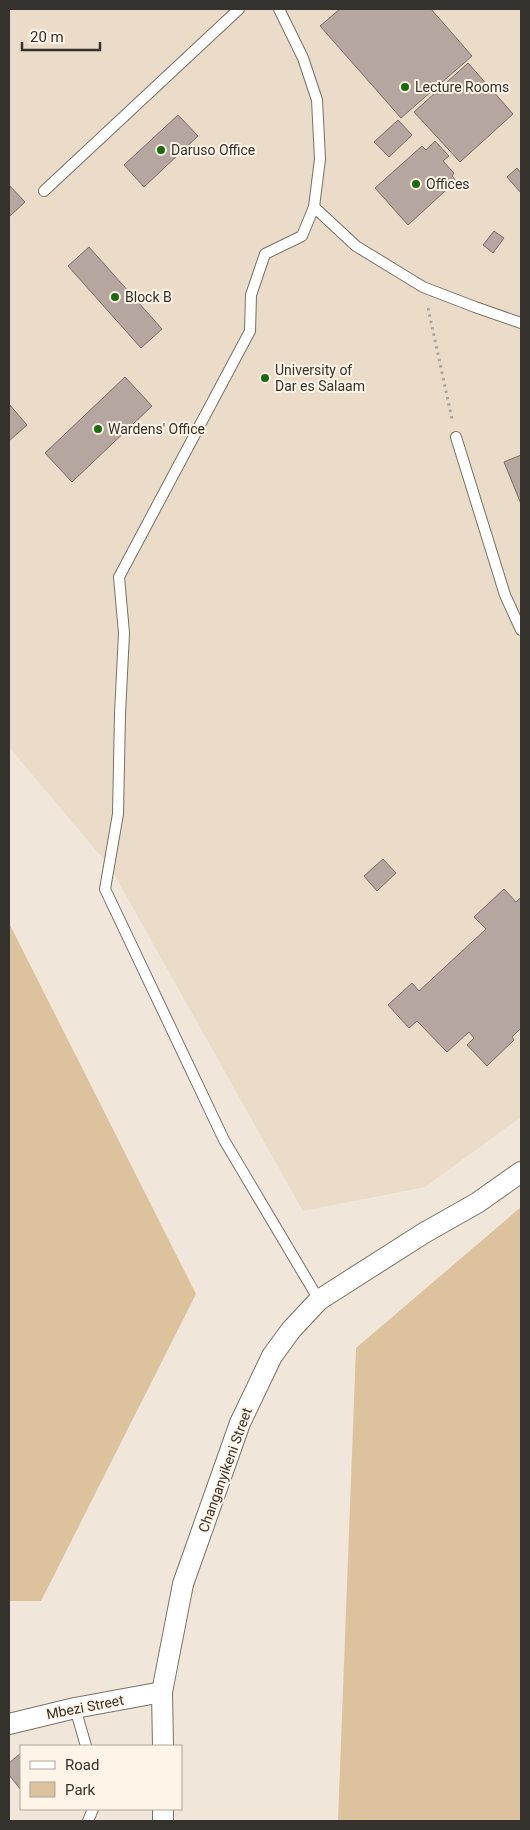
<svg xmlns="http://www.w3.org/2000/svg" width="530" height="1830" font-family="Roboto,sans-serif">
<rect width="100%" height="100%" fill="#f0e7da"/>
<path fill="#eadcc9" d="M9,9H521V1117L425,1187L303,1211L110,867L9,747Z"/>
<g fill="#ddc39d">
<path d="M9,923L196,1294L41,1601H9Z"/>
<path d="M521,1207V1821H338L356,1348Z"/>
</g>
<g fill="#b5a69f" stroke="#7a6c66">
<path d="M340,9H431L472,56L401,118L320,26Z"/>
<path d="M468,63L513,114L460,162L414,112Z"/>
<path d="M178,115L198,136L144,187L124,165Z"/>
<path d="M398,120L412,135L389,157L374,142Z"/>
<path d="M435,141L449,156L443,161L454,173L452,176L456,181L408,225L375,188L422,146L426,150Z"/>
<path d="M517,168L521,173V193L507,177Z"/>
<path d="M9,185L25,202L9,217Z"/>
<path d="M494,231L504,238L493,253L483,245Z"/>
<path d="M89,247L162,329L141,348L68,266Z"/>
<path d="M125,377L152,406L72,482L45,453Z"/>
<path d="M9,404L27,425L9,441Z"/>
<path d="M521,455V504L504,462Z"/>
<path d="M383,859L396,873L377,891L364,876Z"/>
<path d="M504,889L516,902L521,897V1028L512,1037L514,1040L487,1066L467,1045L474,1038L469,1032L447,1052L417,1021L409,1028L388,1005L412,983L419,991L486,929L474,917Z"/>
<path d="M21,1753V1790L9,1775V1763Z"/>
</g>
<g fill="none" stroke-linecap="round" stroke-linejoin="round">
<g stroke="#797165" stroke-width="12">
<g id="lane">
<path d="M279,9L303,58L317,100L320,159L314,207L302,236L265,254L251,295L250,331L119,577L124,633L120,714L118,814L105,889L224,1140L319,1300"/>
<path d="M44,191L239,9"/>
<path d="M314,207L356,246L423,287L475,307L521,323"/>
<path d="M456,437L505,595L521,630"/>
<path d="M75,1708L86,1746"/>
<path d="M88,1821L93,1809"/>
</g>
</g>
<g stroke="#797165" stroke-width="22">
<g id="street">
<path d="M9,1724L75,1708L162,1692"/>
<path d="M163,1746L162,1692L183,1584L240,1423L272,1356L291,1330L319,1300L424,1233L477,1203L521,1172"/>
<path d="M163,1809V1821"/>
</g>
</g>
<path stroke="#ada69c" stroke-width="3" stroke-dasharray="2.5 4" stroke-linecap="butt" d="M428,308L452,419"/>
<use href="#lane" stroke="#fff" stroke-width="10"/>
<use href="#street" stroke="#fff" stroke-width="20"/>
</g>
<g fill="#1a6b10" stroke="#fef4e7" stroke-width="2">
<circle cx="405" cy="87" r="5"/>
<circle cx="161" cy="150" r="5"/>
<circle cx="416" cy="184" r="5"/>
<circle cx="115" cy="297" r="5"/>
<circle cx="265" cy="378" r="5"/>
<circle cx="98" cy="429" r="5"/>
</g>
<g text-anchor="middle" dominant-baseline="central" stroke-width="4" stroke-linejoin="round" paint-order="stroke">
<g font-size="14" fill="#35312c" stroke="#fef4e7" text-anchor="start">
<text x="415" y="87">Lecture Rooms</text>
<text x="171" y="150">Daruso Office</text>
<text x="426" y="184">Offices</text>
<text x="125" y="297">Block B</text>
<text x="275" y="370">University of<tspan x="275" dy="16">Dar es Salaam</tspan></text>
<text x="108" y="429">Wardens' Office</text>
</g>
<g font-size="14" fill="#35312c" stroke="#fef4e7">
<text transform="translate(225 1470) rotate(-70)">Changanyikeni Street</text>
<text transform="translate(85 1707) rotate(-11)">Mbezi Street</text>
</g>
</g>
<rect width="530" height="1830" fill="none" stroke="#35312c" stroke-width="20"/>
<rect x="20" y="1745" width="162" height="65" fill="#fef4e7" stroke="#aea69c"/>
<rect x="30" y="1761" width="25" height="8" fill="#ffffff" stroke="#aea69c"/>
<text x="65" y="1770" font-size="15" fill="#35312c">Road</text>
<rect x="30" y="1782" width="25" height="15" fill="#ddc39d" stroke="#aea69c"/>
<text x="65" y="1795" font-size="15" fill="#35312c">Park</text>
<path d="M22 42v8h78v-8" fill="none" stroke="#35312c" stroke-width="2.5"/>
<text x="30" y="42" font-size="15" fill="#35312c" stroke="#fef4e7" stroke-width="4" paint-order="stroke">20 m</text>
</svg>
